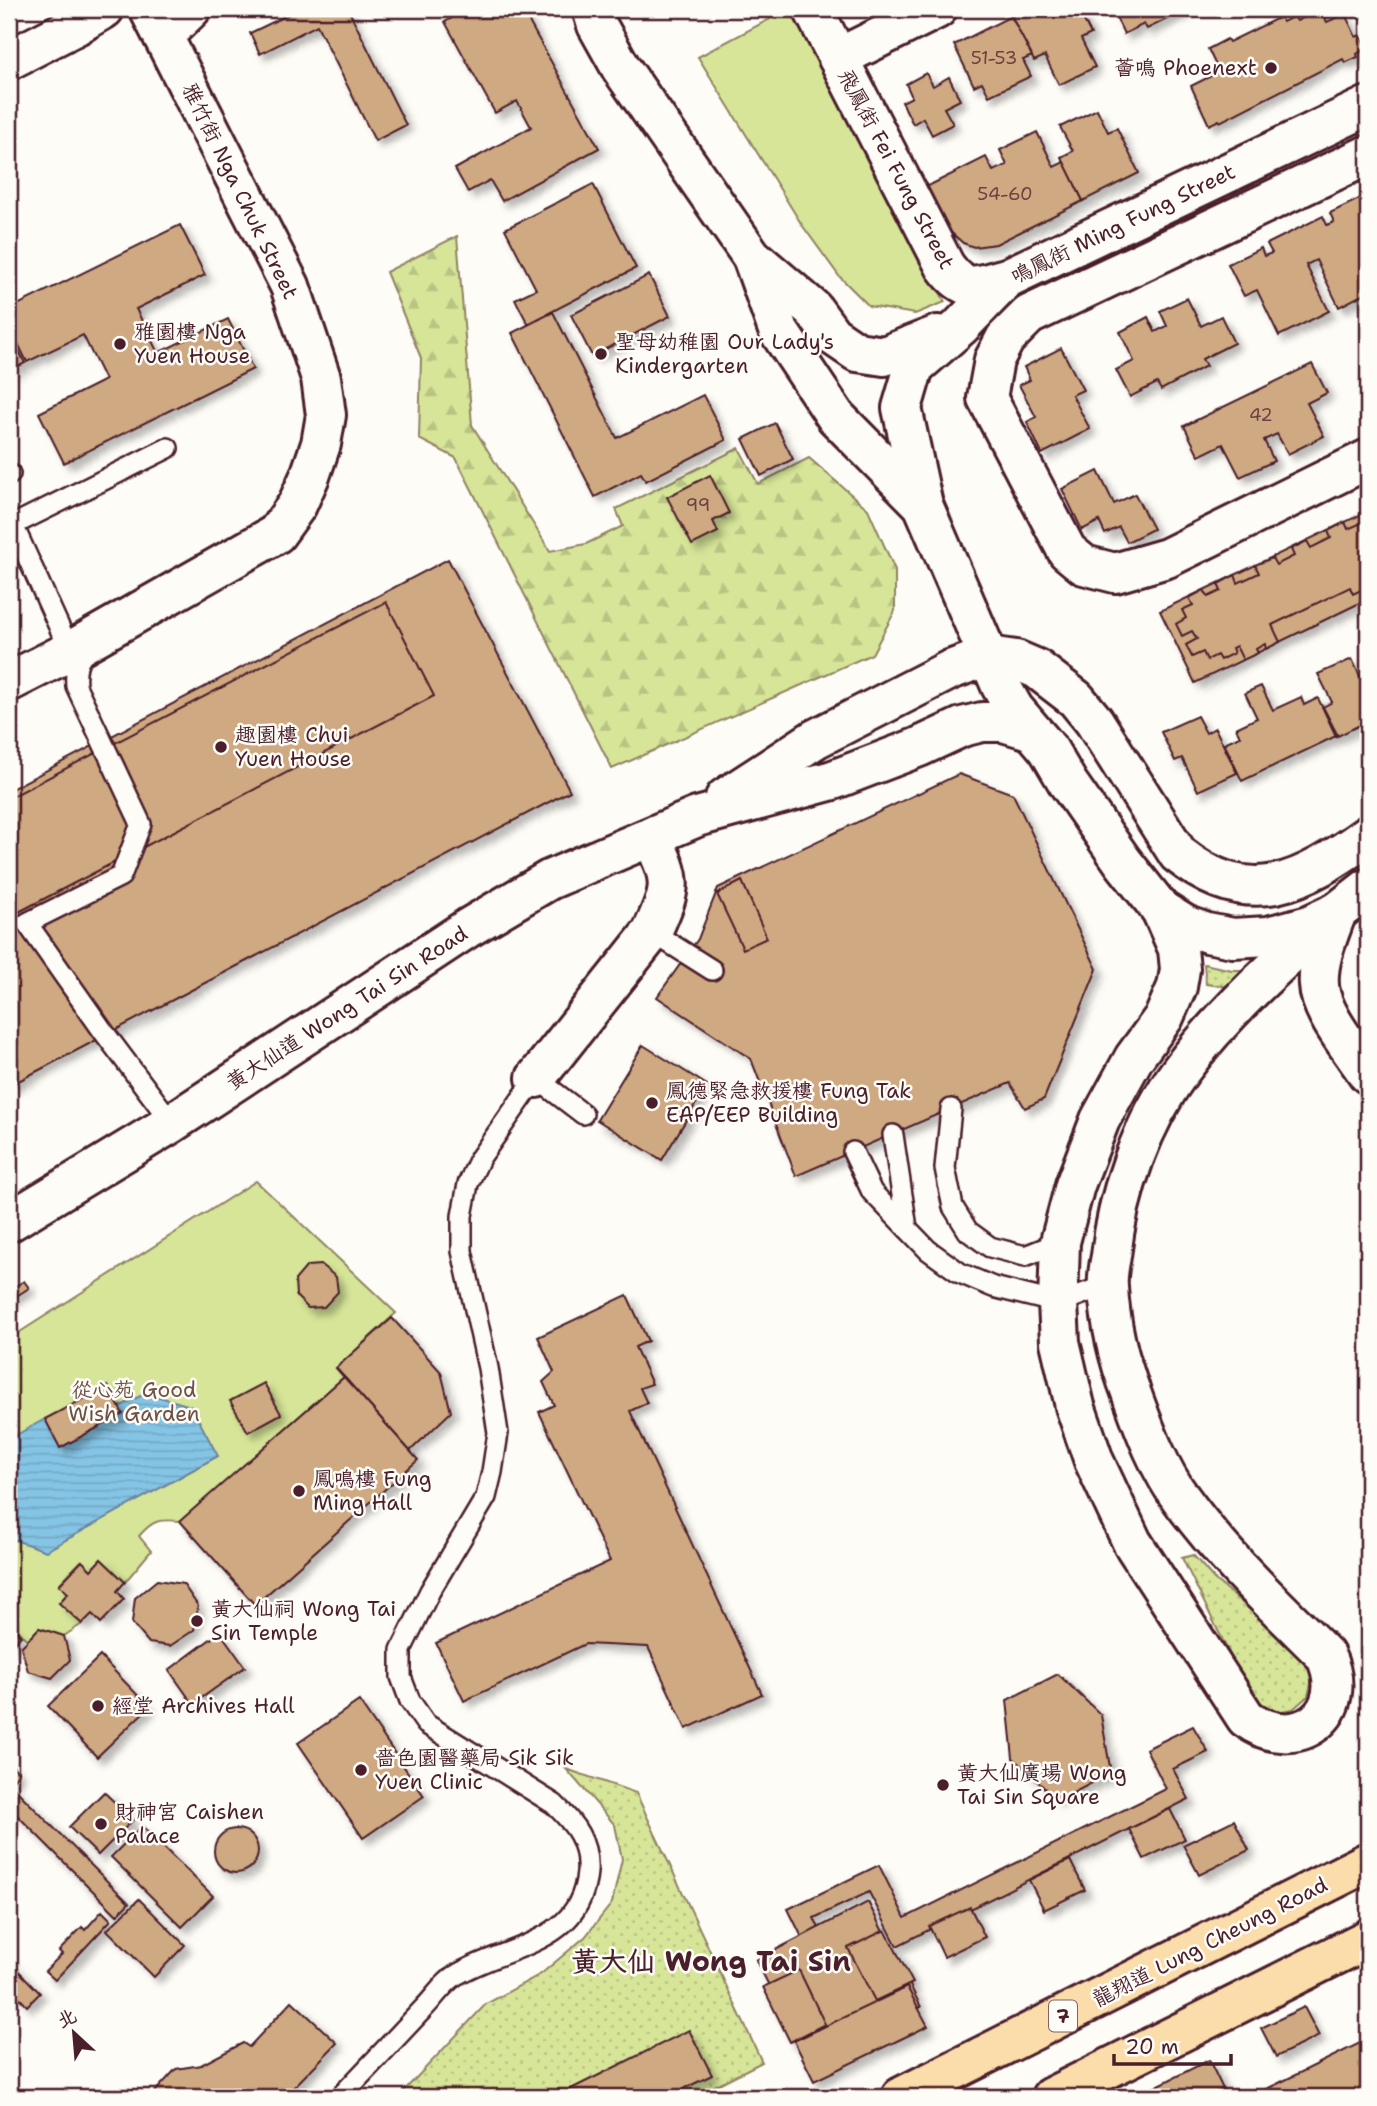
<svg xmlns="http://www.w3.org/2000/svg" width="1377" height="2106" font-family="'Shantell Sans','LXGW WenKai TC',sans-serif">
<defs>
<pattern id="grass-dots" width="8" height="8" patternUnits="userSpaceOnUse" patternTransform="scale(1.75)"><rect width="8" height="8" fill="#d6e598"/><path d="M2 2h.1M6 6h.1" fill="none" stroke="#b9c483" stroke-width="1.8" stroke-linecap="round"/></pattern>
<pattern id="forest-firs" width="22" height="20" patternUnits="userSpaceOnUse" patternTransform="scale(1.75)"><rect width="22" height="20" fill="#d6e598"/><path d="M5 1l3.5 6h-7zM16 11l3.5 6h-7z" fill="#b9c483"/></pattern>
<pattern id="water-rules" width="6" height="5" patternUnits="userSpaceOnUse" patternTransform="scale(1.75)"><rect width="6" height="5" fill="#84c4e5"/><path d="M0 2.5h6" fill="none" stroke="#74a8c5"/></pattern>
<filter id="shadow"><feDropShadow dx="6" dy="6" stdDeviation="3.5" flood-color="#0004"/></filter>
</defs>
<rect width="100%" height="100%" fill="#fdfcf7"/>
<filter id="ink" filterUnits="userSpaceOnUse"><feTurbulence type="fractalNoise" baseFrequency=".0143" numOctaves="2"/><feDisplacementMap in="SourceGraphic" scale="14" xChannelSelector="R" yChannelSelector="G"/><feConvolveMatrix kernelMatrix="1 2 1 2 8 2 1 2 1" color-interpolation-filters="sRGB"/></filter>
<g filter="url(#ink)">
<g fill="url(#grass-dots)" stroke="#908262" stroke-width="2">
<path d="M1204,964L1232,970H1254L1237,988L1206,984Z"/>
<path d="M1193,1555L1214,1579L1303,1654L1313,1675L1308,1696L1293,1709L1276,1712L1268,1710L1261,1706L1249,1693L1182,1558Z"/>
<path d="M566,1769L636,1793L762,2062L693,2097H398L486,2004L541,1974L585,1937L612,1903L622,1859L615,1825Z"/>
</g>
<path fill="url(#forest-firs)" stroke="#908262" stroke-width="2" d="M457,236L472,425L550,551L586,544L623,526L616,509L739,448L758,484L809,458L868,509L895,570V611L872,654L612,769L456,458L419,439L421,358L386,272Z"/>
<g fill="#d6e598" stroke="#908262" stroke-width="2">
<path d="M789,9H793L815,49L945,302L915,314L869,306L839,276L802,225L698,57Z"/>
<path d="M256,1181L396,1313L336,1368L344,1377L180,1521C159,1519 153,1520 139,1536L151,1551L125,1582L101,1559L91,1570L81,1561L59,1584L68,1593L59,1603L82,1624L64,1636L39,1628L28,1640L9,1624V1339Z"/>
</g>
<path fill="url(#water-rules)" stroke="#6d829b" stroke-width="2" d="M146,1393L191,1406L218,1456L46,1551L9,1538V1439L45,1419L61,1448L122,1414L119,1407Z"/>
<g fill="#cfa981" stroke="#4a1f2b" stroke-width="2" filter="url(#shadow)">
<path d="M300,9H348L406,125L375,141L317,25L260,54L250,33Z"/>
<path d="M461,9H522L599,148L502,201L490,180L468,192L455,169L531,127L517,101L495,113L445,22L463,12Z"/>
<path d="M1027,9H1078L1091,34L1081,39L1095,67L1059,85L1045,56L1034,61L1011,16Z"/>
<path d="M1112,9H1187L1147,29L1144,24L1124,34Z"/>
<path d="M1320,9L1327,22L1345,14L1356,37L1360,35L1367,48L1357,54L1358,57L1345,63L1343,59L1220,122L1219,120L1209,125L1191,86L1219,72L1208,49L1227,39L1229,42L1280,17L1283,22L1294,16L1297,21Z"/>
<path d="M1011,16L1032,56L1023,60L1031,76L989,96L982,82L974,86L954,45Z"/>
<path d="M926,73L933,86L949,77L960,100L944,108L953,124L932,135L923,118L913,124L902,102L912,97L906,84Z"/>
<path d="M1097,109L1108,132L1117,128L1139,173L1083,201L1061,157L1073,151L1060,127Z"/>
<path d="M1037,132L1054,167L1064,162L1083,201L996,244L974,247L963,243L946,228L926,187L986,157L993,171L1007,165L1000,150Z"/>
<path d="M593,184L636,268L528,324L515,299L536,289L505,229Z"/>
<path d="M1363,197L1368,208V236L1366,237L1368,241V292L1339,307L1316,260L1306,265L1329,311L1279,336L1257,290L1244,296L1228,264L1261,248L1264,256L1272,253L1267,244L1323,216L1327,225L1334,222L1330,213Z"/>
<path d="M180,225L205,275L136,309L158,353L228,319L253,369L64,463L39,413L105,380L83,335L27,362L9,325V309Z"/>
<path d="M649,275L670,316L592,356L571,315Z"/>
<path d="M1187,298L1201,326L1221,316L1234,343L1202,359L1206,366L1161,390L1157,383L1130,397L1116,370L1134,361L1120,332L1148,317L1155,332L1167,326L1160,311Z"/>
<path d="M553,312L617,438L703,395L726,440L646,481L641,473L595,497L512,333Z"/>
<path d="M9,331L25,363L9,371Z"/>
<path d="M1061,348L1083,390L1072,395L1090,429L1042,454L1027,422L1036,417L1019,385L1030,380L1024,367Z"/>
<path d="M1312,364L1327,393L1307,403L1324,436L1288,454L1277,434L1264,440L1274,461L1240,477L1223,444L1199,456L1184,426Z"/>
<path d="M775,423L793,459L761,476L743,439Z"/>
<path d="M1098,471L1114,504L1135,494L1153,529L1127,542L1119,527L1105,534L1099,521L1082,530L1062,489Z"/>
<path d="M710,475L729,513L713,521L718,532L692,545L667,497Z"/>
<path d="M1368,511V599L1195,683L1160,611Z"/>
<path d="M1368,511V591L1365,588L1353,594L1350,587L1272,625L1280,642L1266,649L1265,644L1256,649L1258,653L1243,660L1236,646L1232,648L1234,653L1220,660L1217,655L1207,660L1203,652L1192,657L1186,645L1197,639L1192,631L1182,636L1176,624L1186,618L1182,610L1193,605L1189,598L1204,590L1208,597L1221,591L1218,584L1235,575L1238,583L1259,573L1255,565L1272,558L1276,565L1294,556L1291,549L1307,541L1311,548L1331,538L1328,531L1345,522L1348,529L1366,521L1363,514Z"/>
<path d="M448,559L570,791L9,1086V790Z"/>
<path d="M386,602L434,696L9,917V798Z"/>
<path d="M1352,659L1365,687L1368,685V721L1338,736L1323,707L1332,702L1318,674Z"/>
<path d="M1261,686L1273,710L1301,697L1304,705L1318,698L1336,736L1242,781L1224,743L1240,736L1236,728L1257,718L1245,693Z"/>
<path d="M1197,716L1206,733L1215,728L1237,773L1198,791L1182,758L1175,761L1161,732Z"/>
<path d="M959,774L1013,794L1097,969L1044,1099L1025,1108L1010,1083L796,1176L751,1059L657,997L698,939L718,888Z"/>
<path d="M742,881L767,938L743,949L717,894Z"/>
<path d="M643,1045L707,1085L662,1160L597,1120Z"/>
<path d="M321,1265L336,1277L338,1292L324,1307L308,1308L296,1296L295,1280L307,1266Z"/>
<path d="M24,1281L29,1288L9,1301V1290Z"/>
<path d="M627,1295L648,1341L635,1347L652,1384L640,1388L647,1403L630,1411L762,1694L686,1729L648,1647L585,1644L464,1701L436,1643L610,1561L539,1412L554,1405L543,1382L554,1372L538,1337Z"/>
<path d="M392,1318L441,1372L451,1412L410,1451L336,1368Z"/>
<path d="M344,1377L418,1460L255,1605L180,1521Z"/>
<path d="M264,1383L281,1414L248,1432L230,1401Z"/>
<path d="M108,1386L123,1414L60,1448L45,1419Z"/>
<path d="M101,1559L125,1582L117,1591L124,1599L101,1623L92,1614L82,1624L59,1603L68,1593L59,1585L82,1561L91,1570Z"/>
<path d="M157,1580L183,1584L198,1606L194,1630L170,1646L149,1643L132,1623L135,1598Z"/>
<path d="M9,1624L21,1636L9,1649Z"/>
<path d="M39,1628L64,1636L70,1660L52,1678L28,1671L21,1647Z"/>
<path d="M220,1632L245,1667L193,1704L169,1670Z"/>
<path d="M100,1656L149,1707L97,1757L48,1706Z"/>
<path d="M1058,1674L1101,1715L1111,1773L1058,1801L1013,1758L1007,1700Z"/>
<path d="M359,1701L424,1796L363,1838L298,1743Z"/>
<path d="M1193,1726L1208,1752L1173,1769L1189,1799L897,1946L869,1892L814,1918L859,2008L841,2016L788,1909L879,1865L905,1918L1166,1789L1146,1749Z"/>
<path d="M9,1762L19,1773L9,1785Z"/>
<path d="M10,1784L129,1903L117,1915L9,1807Z"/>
<path d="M104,1792L133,1820L98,1855L69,1827Z"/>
<path d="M1170,1809L1185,1839L1144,1859L1129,1829Z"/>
<path d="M1234,1820L1249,1850L1199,1875L1183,1845Z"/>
<path d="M142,1826L213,1896L182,1927L111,1857Z"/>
<circle cx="236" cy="1851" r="22"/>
<path d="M1070,1860L1085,1890L1044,1910L1029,1880Z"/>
<path d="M139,1899L185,1945L154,1977L107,1930Z"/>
<path d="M868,1902L921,2007L809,2065L756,1960Z"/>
<path d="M970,1907L985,1937L944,1957L929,1926Z"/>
<path d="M102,1911L111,1920L55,1980L45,1971L62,1954L59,1951L82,1927L85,1930Z"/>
<path d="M885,1930L913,1983L875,2001L848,1948Z"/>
<path d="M9,1961L40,1993L27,2006L9,1987Z"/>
<path d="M799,1970L825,2024L790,2042L763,1987Z"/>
<path d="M907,1987L928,2026L814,2081L794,2041Z"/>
<path d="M292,2001L337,2043L291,2090L298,2097H150L176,2069L201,2065L243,2043L249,2047Z"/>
<path d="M1304,2007L1319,2036L1276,2057L1261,2028Z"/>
<path d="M689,2030L712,2075L667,2097H555Z"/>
<path d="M1368,2039V2097H1249L1277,2084Z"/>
<path d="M1209,2060L1223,2089L1207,2097H1145L1143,2093Z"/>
<path d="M128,2091L130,2097H99Z"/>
</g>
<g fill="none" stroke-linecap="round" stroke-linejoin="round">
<g stroke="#4a1f2b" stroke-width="24">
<g id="lane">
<path d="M9,475L10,474"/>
<path d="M87,649C76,659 75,672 76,686L141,824L121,876L27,923L103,1031L172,1123"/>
<path d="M70,651L13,525L168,448"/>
<path d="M652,932L712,970"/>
<path d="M951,1109L945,1168L953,1207L968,1231L990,1247L1025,1256L1060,1242"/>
<path d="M893,1135L907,1228"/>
<path d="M853,1152L872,1192L928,1250L960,1273L993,1287L1058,1303L1107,1285"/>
<path d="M340,2097C368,2068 396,2038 424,2008C434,1998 445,1981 458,1974C508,1945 581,1944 587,1872C589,1842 575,1824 554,1804L426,1724L410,1701L401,1677V1650L430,1591L486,1497L492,1472L498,1433L488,1368L462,1251V1216L468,1184L480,1158L536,1078L583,1114"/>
</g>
</g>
<g stroke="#4a1f2b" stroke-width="44">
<g id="street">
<path d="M813,9L945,266C966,295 977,285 1007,278"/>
<path d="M838,58L937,9"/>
<path d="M1368,155L1029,315L1005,339L994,360L987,398L1067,551L1084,565L1115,573L1167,558L1368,459"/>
<path d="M1161,910L1178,949L1180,969L1177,987L1164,1017L1134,1058L1100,1120L1075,1185L1060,1242L1058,1303L1060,1342L1075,1406L1094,1461L1132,1542L1246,1718C1297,1756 1353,1713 1325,1655C1275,1605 1224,1558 1182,1500C1159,1469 1145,1431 1132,1395C1119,1361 1110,1324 1108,1287C1107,1277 1109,1266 1111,1256C1118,1191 1142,1123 1181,1070C1224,1012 1279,963 1333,915"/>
<path d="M1337,912C1329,934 1317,961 1319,985C1320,1013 1353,1051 1368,1074"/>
<path d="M536,1078L652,932C673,885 673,883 652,837"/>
</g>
</g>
<g stroke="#4a1f2b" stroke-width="44">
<g id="secondary">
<path d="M592,9L597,25L621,68L752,257L813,309L832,335L857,352L884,356L938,335"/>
<path d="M163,36L191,9"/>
<path d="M9,60L77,25L104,9"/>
<path d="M752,257L778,330L836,417L923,505L1001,686L1014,709L1048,749L1068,783L1123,862L1161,910L1185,925L1207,933L1233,938L1268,936L1309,925L1337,912L1368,888"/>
<path d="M923,505L902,408L914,367L960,327L1007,278L1368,106"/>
<path d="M9,682L70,651L276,534L297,505L310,476L321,444L326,415L321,378L290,286L149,9"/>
<path d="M725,798L815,739L950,670L988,656L1016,660L1037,669L1076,699L1094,721L1178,854C1250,912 1303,882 1368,835"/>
<path d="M9,1222L172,1123L468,928L549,880L697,817L833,780L919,747L962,727L982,722H1003L1030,730"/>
</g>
</g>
<g stroke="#4a1f2b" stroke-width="44">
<g id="highway">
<path d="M901,2097L1368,1862"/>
<path d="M1051,2097L1368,1939"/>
</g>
</g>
<use href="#lane" stroke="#fdfcf7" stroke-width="19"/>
<use href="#street" stroke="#fdfcf7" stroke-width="38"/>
<use href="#secondary" stroke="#fdfcf7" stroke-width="38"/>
<use href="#highway" stroke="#fbddab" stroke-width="38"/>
</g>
</g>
<g fill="#4a1f2b" stroke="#fdfcf7" stroke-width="2.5">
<circle cx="1271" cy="68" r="7"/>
<circle cx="120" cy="344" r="7"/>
<circle cx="601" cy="354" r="7"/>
<circle cx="221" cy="747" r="7"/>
<circle cx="652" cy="1103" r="7"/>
<circle cx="299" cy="1491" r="7"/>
<circle cx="197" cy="1621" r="7"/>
<circle cx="98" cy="1706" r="7"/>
<circle cx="361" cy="1770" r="7"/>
<circle cx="943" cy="1785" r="7"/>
<circle cx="101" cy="1824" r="7"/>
</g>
<g text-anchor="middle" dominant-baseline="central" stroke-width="5" stroke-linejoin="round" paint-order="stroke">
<g font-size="18" fill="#6b4240">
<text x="994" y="58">51-53</text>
<text x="1005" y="194">54-60</text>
<text x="1261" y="415">42</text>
<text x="698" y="505">99</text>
</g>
<rect fill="#fdfcf7" stroke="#806168" stroke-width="2" x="1049" y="2000.5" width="28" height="31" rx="5"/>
<g font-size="19" font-weight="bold" fill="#4a1f2b">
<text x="1063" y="2016">7</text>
</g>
<g font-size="21" fill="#4a1f2b" stroke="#fdfcf7" text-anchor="start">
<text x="1257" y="68" text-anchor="end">薈鳴 Phoenext</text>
<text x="134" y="332">雅園樓 Nga<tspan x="134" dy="24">Yuen House</tspan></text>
<text x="615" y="342">聖母幼稚園 Our Lady's<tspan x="615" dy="24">Kindergarten</tspan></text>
<text x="235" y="735">趣園樓 Chui<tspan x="235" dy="24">Yuen House</tspan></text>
<text x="666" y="1091">鳳德緊急救援樓 Fung Tak<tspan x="666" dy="24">EAP/EEP Building</tspan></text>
<text x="313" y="1479">鳳鳴樓 Fung<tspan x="313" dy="24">Ming Hall</tspan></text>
<text x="211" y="1609">黃大仙祠 Wong Tai<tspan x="211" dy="24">Sin Temple</tspan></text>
<text x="112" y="1706">經堂 Archives Hall</text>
<text x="375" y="1758">嗇色園醫藥局 Sik Sik<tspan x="375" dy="24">Yuen Clinic</tspan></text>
<text x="957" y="1773">黃大仙廣場 Wong<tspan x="957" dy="24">Tai Sin Square</tspan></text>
<text x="115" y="1812">財神宮 Caishen<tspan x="115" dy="24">Palace</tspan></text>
</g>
<g font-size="21" fill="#4a1f2b" stroke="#fdfcf7">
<text transform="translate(896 169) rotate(62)">飛鳳街 Fei Fung Street</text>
<text transform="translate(240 191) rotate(64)">雅竹街 Nga Chuk Street</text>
<text transform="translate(1123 224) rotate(-26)">鳴鳳街 Ming Fung Street</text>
<text transform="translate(347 1008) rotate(-33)">黃大仙道 Wong Tai Sin Road</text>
<text transform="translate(1210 1942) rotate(-27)">龍翔道 Lung Cheung Road</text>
</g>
<g font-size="21" fill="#6d5046" stroke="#fdfcf7">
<text x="134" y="1390">從心苑 Good<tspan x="134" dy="24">Wish Garden</tspan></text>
</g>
<g font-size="28" font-weight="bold" fill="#4a1f2b" stroke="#fdfcf7">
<text x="711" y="1961">黃大仙 Wong Tai Sin</text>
</g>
</g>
<rect width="1377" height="2106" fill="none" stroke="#fdfcf7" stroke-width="35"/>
<rect x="18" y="18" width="1342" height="2071" fill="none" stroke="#4a1f2b" stroke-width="2.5" filter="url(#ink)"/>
<g transform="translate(74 2033) rotate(334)" stroke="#fdfcf7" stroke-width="5" paint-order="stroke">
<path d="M0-5L12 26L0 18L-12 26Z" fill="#4a1f2b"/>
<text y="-10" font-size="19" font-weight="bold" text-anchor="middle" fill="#4a1f2b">北</text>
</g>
<path d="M1114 2054v10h117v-10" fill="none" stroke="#4a1f2b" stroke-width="3.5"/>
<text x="1125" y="2054" font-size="21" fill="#4a1f2b" stroke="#fdfcf7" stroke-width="5" paint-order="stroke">20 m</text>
</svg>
